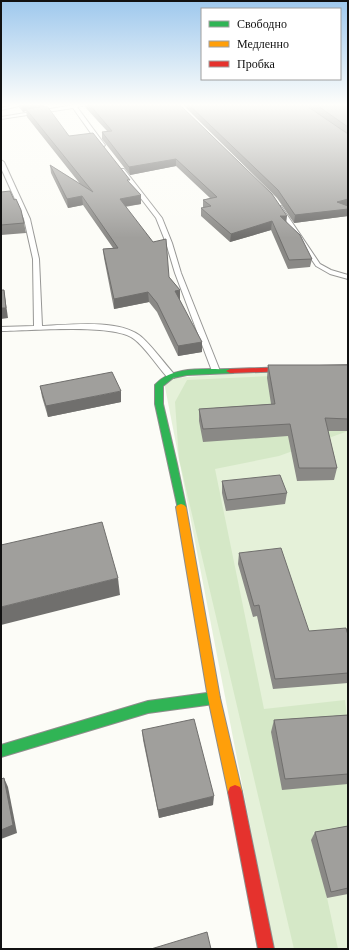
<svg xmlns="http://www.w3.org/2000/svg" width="349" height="950" font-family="Georgia,serif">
<rect width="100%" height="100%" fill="#fcfcf7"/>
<path fill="#e5f1d9" d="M348,366V949H274L164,382L172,378Z"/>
<path fill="#d5e8c7" d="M336,373L348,431L279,456L215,469L264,709L345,700L348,727V831L313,832L338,949H294L179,459L175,402L187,380Z"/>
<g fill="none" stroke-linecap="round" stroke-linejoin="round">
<g stroke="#979795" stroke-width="2">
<g id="lane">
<path d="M17,104H28L1,110V108Z"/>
<path d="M90,104L77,107L105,145L104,146H100L73,108L1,119V117L74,105Z"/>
<path d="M1,160L4,162L30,219L39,259L42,326C69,325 116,319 139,335C150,343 164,363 174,374L175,376L174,378H168C158,367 145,347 134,339C114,323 29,331 1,331V327L34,326L33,259L24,219L1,168Z"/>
<path d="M120,169H124L162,218L172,243L181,273L220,371L219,373H213L212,371L175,273L166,243L156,218L120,171Z"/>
<path d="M277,206H281L320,264L331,270L348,275V279L330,274L316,266L276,207Z"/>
</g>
</g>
<g stroke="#8d8d8b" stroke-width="2">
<g id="fast">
<path d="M230,369L234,371L233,373L187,375L173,378L163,386V404L177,464L186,507L184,509H178L155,404V385C172,365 206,370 230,369Z"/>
<path d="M214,692L218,694L220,698L218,702L214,704L148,713L1,757V745L148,701Z"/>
</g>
</g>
<g stroke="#8d8d8b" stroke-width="2">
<path id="slow" d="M181,504L184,505L186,507L220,698L242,792L240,797L235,799L230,797L228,792L208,698L176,507L178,505Z"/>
</g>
<g stroke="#8d8d8b" stroke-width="2">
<g id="jam">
<path d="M348,365V369L230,373L226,371L230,369Z"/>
<path d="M235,785L240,787L242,792L274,949H258L228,792L230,787Z"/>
</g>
</g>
<use href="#lane" fill="#fffffe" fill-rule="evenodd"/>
<use href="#fast" fill="#30b455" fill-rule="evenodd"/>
<use href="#slow" fill="#ff9f0a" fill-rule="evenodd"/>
<use href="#jam" fill="#e5322d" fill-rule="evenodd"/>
</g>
<g fill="#8a8986">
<path d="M19,104H43L44,107L69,136L130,184L141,195V204L125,207L169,277L180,290V299L179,300L202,352L178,356L157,312L149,302L114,309L104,258L103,249L113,248L83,205L68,208L51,173L50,165L81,185L27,117L26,111L23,112L19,107Z"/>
<path d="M85,104H179L286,221L312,259L310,267L288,269L271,230L230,242L201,216V208H203V200L210,198L176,166L130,175L102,139V132L107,131L85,107Z"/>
<path d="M182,104H348V216L294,223L277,198Z"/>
<path d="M1,192L14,200L24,223L26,233L1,235Z"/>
<path d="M268,365H348V431H328L337,468L334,480L297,481L288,436L203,442L199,421V409L271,404L267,378Z"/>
<path d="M40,386L121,402L48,417L42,397Z"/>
<path d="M222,481L287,493L285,504L226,511L222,493Z"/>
<path d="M239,553L309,631L348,635V683L273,689L257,616L253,617L238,564Z"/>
<path d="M348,715V784L282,790L271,732L274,720Z"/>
<path d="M142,730L213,805L159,818L143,740Z"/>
<path d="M348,826V894L327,898L311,840L315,832Z"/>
</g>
<g fill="#706f6d">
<path d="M22,104H43L44,108L26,109V111L23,112Z"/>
<path d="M176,159V166L130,175L129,167Z"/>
<path d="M141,195V204L120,207V199Z"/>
<path d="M82,196L83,205L68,208L67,199Z"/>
<path d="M348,199V216L294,223L295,215Z"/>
<path d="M280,216H287L286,224Z"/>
<path d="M272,221L271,230L230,242L231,234Z"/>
<path d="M4,290L8,318L1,319V308Z"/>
<path d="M180,290V299L175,301V291Z"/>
<path d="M148,292L149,302L114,309V299Z"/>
<path d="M202,342V352L178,356V346Z"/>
<path d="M121,391V402L48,417L46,406Z"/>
<path d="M118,578L120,595L1,625V607Z"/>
<path d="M4,778L8,787L17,833L1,839Z"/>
<path d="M214,796L213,805L159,818L158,810Z"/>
</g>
<g fill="#a09f9c" stroke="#706f6d">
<path d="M89,104H179L272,194L287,216H280L300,235L312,259L289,260L272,221L231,234L201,208L211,206L203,200L217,197L176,159L129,167L102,132L112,131Z"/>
<path d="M188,104H304L348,134V199L337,202L348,206V209L295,215L278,190Z"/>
<path d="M315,104H348V127Z"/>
<path d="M47,106L69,136L93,133L130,180H127L141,195L120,199L153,242L166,239L169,277L180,290L175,291L202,342L178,346L157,303L148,292L114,299L103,249L118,248L82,196L67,199L50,165L93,192L26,109Z"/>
<path d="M10,191L14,200L16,199L21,210L24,223L1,225V192Z"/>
<path d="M1,290H4L6,308H1Z"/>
<path d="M268,365H348V419L325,418L337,468H299L290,424L203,429L199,409L275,404Z"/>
<path d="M112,372L121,391L46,406L40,386Z"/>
<path d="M280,475L287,493L227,500L222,481Z"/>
<path d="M102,522L118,578L1,607V545Z"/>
<path d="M281,548L309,631L346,628L348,635V673L275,679L259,605L254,606L239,553Z"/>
<path d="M348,715V774L285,779L274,720Z"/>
<path d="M194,719L214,796L158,810L142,730Z"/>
<path d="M4,778L13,825L1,830V779Z"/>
<path d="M348,826V888L331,892L315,832Z"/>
<path d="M207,932L211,949H151Z"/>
</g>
<linearGradient id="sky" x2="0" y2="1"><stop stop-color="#9ec8ed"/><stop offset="0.44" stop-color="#fefefb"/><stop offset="1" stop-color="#fefefb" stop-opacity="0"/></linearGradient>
<rect width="349" height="238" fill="url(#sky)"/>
<rect width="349" height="950" fill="none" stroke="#111111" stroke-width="4"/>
<rect x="201" y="8" width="140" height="72" fill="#ffffff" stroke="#a0a0a0"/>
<rect x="209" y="21" width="20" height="6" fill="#30b455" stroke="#a0a0a0"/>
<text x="237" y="28" font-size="12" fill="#111111">Свободно</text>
<rect x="209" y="41" width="20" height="6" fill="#ff9f0a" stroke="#a0a0a0"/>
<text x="237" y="48" font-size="12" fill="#111111">Медленно</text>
<rect x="209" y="61" width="20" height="6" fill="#e5322d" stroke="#a0a0a0"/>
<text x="237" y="68" font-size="12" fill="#111111">Пробка</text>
</svg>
